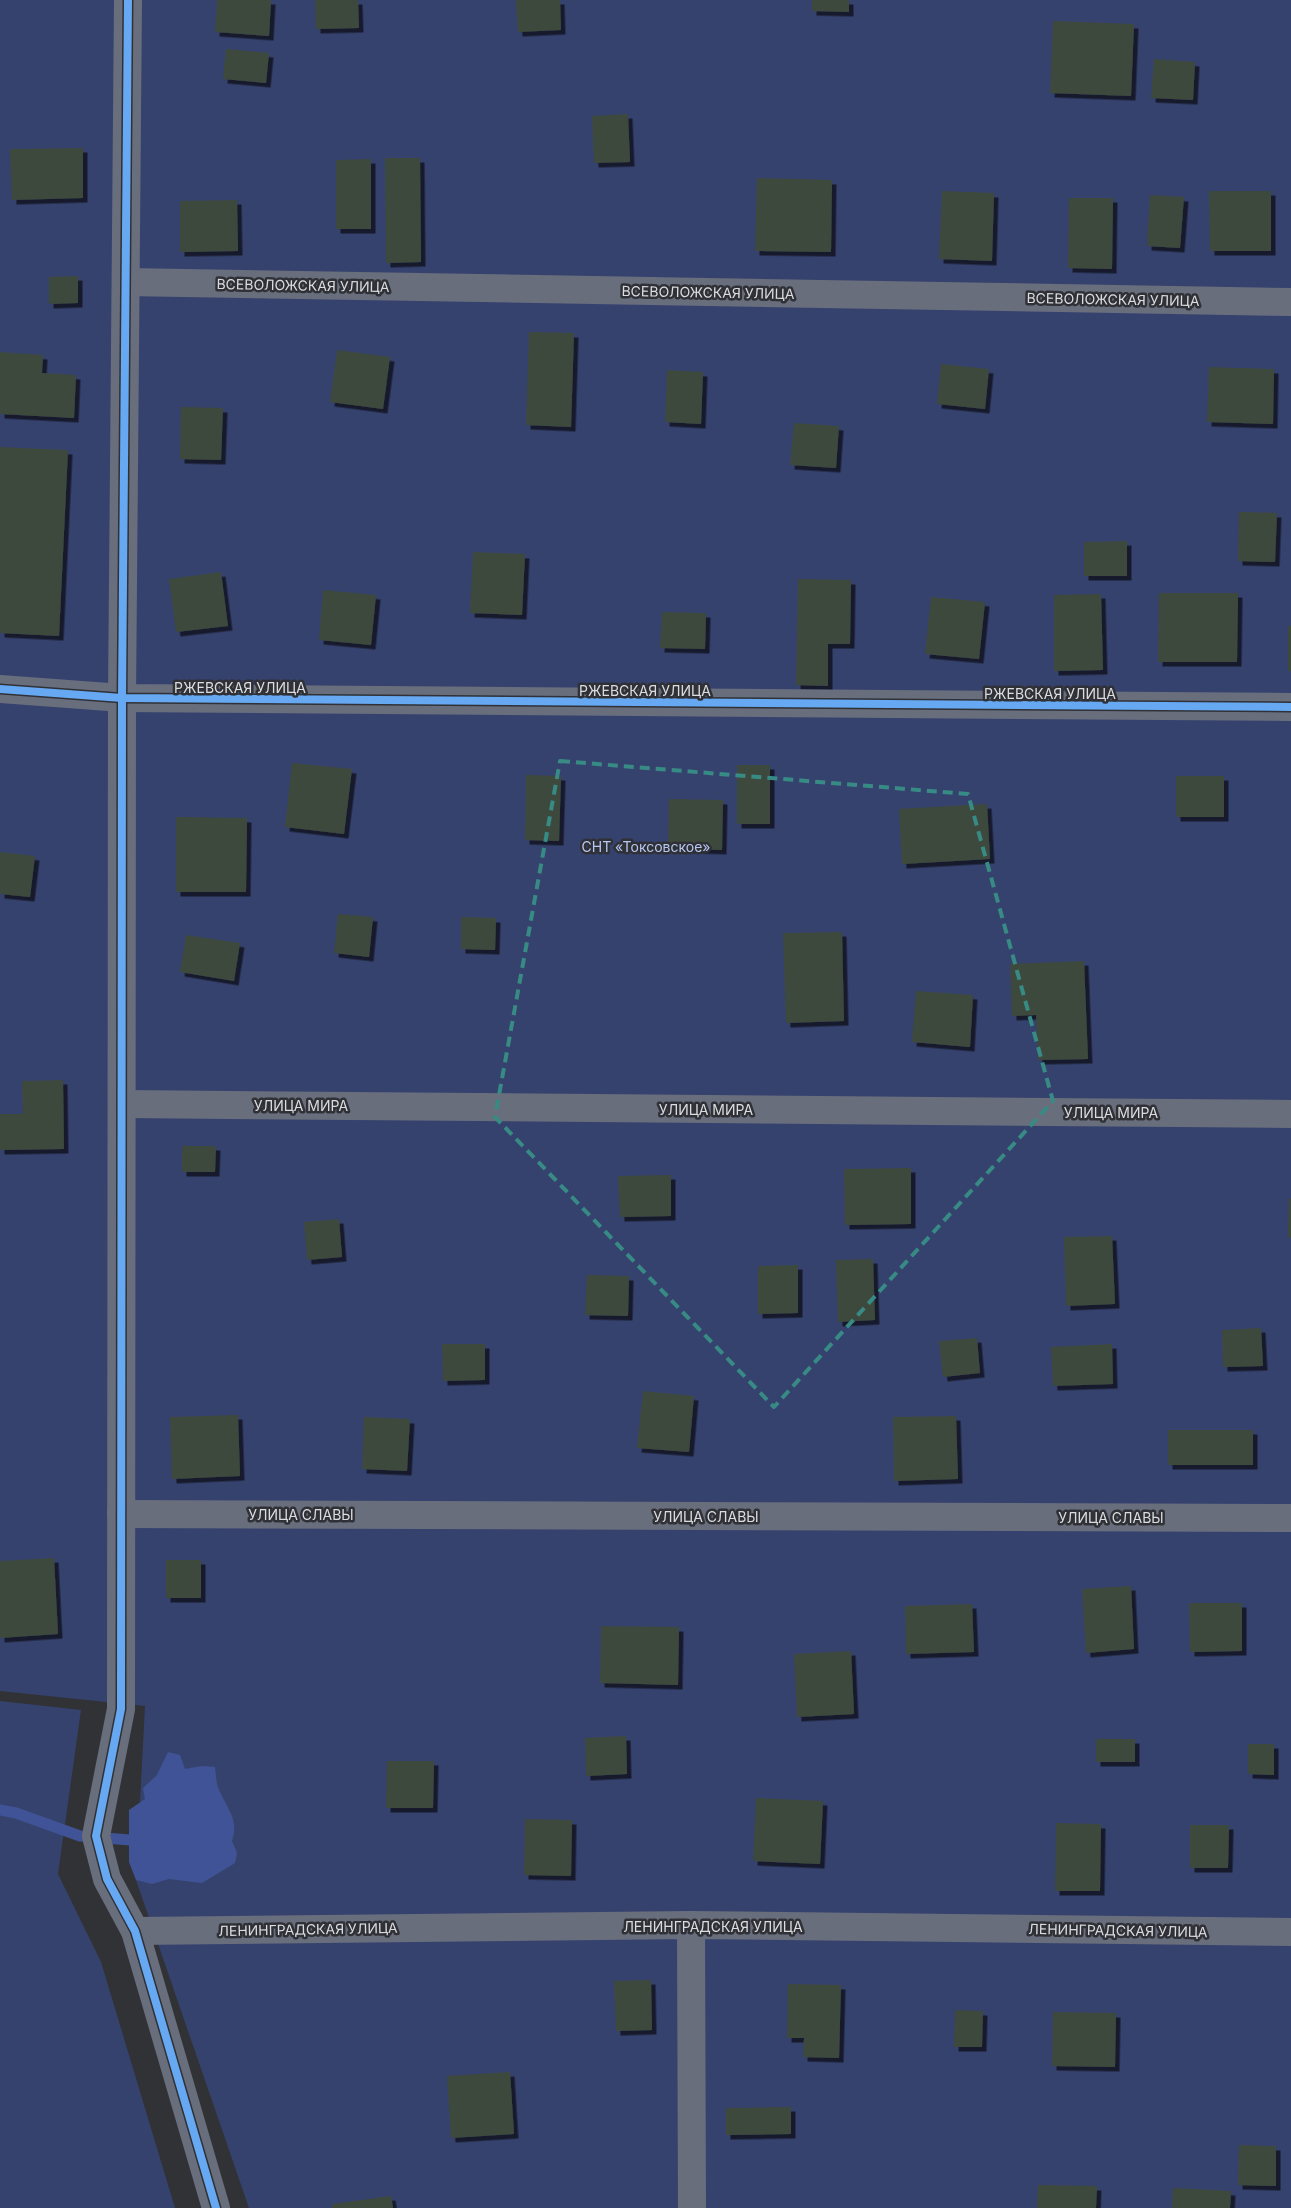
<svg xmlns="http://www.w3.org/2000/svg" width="1291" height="2208" font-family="Inter,sans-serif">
<defs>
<filter id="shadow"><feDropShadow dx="4.5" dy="4.5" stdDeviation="0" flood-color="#0009"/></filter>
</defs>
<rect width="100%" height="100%" fill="#313235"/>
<g fill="#36426e">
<path d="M0,0H1291V2208H249L136,1880L145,1706L0,1691Z"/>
<path d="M0,1701L81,1710L58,1874L101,1962L175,2208H0Z"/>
</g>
<path fill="#405396" d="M168,1752L180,1755L185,1769L202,1766L215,1767C216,1775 216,1783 219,1790C228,1810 239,1819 232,1841L237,1853L235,1863L202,1883L169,1879L152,1884L136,1880L129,1862V1810L145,1799L143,1788L157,1775Z"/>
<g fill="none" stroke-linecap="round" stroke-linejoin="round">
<path stroke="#405396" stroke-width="11" d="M0,1810L16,1813L80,1836L130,1840"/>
</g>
<g fill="#3e493d" filter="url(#shadow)">
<path d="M217,0H271L269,36L215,32Z"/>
<path d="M315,0H358L359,28L316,29Z"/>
<path d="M516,0H560L561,30L518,32Z"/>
<path d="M812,0H849V12L812,11Z"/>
<path d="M1053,21L1134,24L1131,96L1050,93Z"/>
<path d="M226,49L269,53L266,83L223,79Z"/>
<path d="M1154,59L1195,62L1193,100L1151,98Z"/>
<path d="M628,114L630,162L594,163L592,116Z"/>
<path d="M83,148V198L12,200L10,149Z"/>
<path d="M385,158H420L421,262L386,263Z"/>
<path d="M371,159V229H336V160Z"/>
<path d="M757,178L832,180L831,252L755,251Z"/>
<path d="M942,191L994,193L992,261L939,259Z"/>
<path d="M1209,191H1271V251H1210Z"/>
<path d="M1150,195L1184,197L1180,248L1147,246Z"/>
<path d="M1069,198H1113L1112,269L1068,268Z"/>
<path d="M237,200L238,251L180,252V201Z"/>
<path d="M78,276V303L49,304V277Z"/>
<path d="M529,332L574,333L571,427L526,425Z"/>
<path d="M337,350L390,357L383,409L330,402Z"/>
<path d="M0,352L43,355L42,373L76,375L74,418L0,414Z"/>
<path d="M941,364L989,369L985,409L937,404Z"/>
<path d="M1209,367L1274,369L1273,424L1207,422Z"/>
<path d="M667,370L703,372L701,424L665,422Z"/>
<path d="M181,407L223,408L221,460L180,459Z"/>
<path d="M794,423L839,426L836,468L790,465Z"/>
<path d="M0,447L68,450L59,636L0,633Z"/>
<path d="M1239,512L1277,513L1275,562L1238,561Z"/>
<path d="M1127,541V576H1084V542Z"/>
<path d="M473,552L525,554L522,615L470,613Z"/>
<path d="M221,572L228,626L176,632L169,579Z"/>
<path d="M798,579L851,580L850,644H828V686L796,685Z"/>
<path d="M323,590L376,595L371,645L319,640Z"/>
<path d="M1159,593H1238L1237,662H1158Z"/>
<path d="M1101,594L1103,670L1054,671V595Z"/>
<path d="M931,597L985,602L979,659L925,654Z"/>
<path d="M662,612L706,613L705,649L660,648Z"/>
<rect x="1288" y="626" width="3" height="45"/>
<path d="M292,763L352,769L344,834L285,827Z"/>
<rect x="737" y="765" width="33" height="59"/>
<path d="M526,775L561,776L559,841L525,840Z"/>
<rect x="1176" y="776" width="48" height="41"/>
<path d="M669,799L723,800L722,850L668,848Z"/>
<path d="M987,804L990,859L902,864L899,809Z"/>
<path d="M176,817L247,818L246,892H176Z"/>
<path d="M0,852L35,856L30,897L0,894Z"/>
<path d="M338,914L373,917L369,957L334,953Z"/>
<path d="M461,917L496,918L495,950L461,949Z"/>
<path d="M842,932L844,1021L786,1023L783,933Z"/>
<path d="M186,935L240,943L234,981L180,972Z"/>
<path d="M1084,961L1088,1059L1038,1060L1036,1015L1012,1016L1010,964Z"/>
<path d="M916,991L973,995L970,1047L912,1042Z"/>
<path d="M63,1080L64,1149L0,1150V1114H23L22,1081Z"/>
<path d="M182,1146H216L215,1172H182Z"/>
<path d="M911,1168V1224L845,1225L844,1169Z"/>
<path d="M671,1175V1216L620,1217L618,1176Z"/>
<path d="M1289,1198H1291V1238L1288,1237Z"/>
<path d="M339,1219L342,1257L307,1260L304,1222Z"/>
<path d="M1112,1236L1115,1304L1066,1306L1064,1237Z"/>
<path d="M873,1259L875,1320L838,1322L836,1260Z"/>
<path d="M798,1265V1313L758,1314V1266Z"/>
<path d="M587,1275L629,1276L628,1316L585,1315Z"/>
<path d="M1261,1328L1263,1366L1223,1367L1222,1330Z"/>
<path d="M977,1338L980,1373L943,1377L939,1341Z"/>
<path d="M442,1344H485V1380L443,1381Z"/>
<path d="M1112,1344L1113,1384L1053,1386L1051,1347Z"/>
<path d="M643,1391L694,1396L689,1452L637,1448Z"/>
<path d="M238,1415L240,1476L172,1479L170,1417Z"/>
<path d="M956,1416L958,1479L894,1481L893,1417Z"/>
<path d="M364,1417L410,1419L407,1471L362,1469Z"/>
<rect x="1168" y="1430" width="85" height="35"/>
<path d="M54,1558L58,1634L0,1638V1561Z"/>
<rect x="166" y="1560" width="35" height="38"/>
<path d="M1131,1586L1134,1649L1086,1653L1082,1589Z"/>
<path d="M1189,1603H1242V1651L1190,1652Z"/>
<path d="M972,1604L974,1652L906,1654L905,1606Z"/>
<path d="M601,1626L679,1627L678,1685L600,1683Z"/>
<path d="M851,1651L854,1714L797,1717L794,1654Z"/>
<path d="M626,1736L627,1774L586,1776L585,1738Z"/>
<rect x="1096" y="1739" width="39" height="23"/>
<path d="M1248,1744H1274V1775L1248,1774Z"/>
<path d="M387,1761H434L433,1808H386Z"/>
<path d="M756,1798L823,1801L820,1864L753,1861Z"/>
<path d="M525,1819L572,1820L571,1876L524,1875Z"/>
<path d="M1056,1823L1101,1824L1100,1891H1055Z"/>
<path d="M1190,1825H1229L1228,1868H1190Z"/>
<path d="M651,1980L652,2030L616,2031L614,1981Z"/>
<path d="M788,1984L841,1985L839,2058L803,2057L804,2038H787Z"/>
<path d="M955,2010L983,2011L982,2047H954Z"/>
<path d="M1053,2012L1116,2013L1115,2067L1052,2066Z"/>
<path d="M510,2072L514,2134L451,2138L447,2076Z"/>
<path d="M791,2107V2134L726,2135V2108Z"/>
<path d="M1239,2145L1276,2146V2186L1238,2185Z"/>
<path d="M1038,2185L1097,2186L1096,2208H1037Z"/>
<path d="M1173,2188L1231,2191L1230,2208H1172Z"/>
<path d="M391,2196L393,2208H332V2204Z"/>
</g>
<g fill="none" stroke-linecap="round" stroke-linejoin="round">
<g stroke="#696e7d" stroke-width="28">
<path d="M128,0L122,698L121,1709L96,1836L107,1879L135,1931L216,2208"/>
<path d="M126,282L1291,302"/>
<path d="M0,689L122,698L1291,707"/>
<path d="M122,1104L1291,1114"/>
<path d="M121,1514L1291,1518"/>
<path d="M691,1925L692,2208"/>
<path d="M135,1931L691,1925L1291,1932"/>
</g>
<g stroke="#2f3137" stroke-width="11">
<g id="cycleway">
<path d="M128,0L122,698L121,1709L96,1836L107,1879L135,1931L216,2208"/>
<path d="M0,689L122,698L1291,707"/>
</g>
</g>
<use href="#cycleway" stroke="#66a8f1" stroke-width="8"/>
</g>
<path fill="none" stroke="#388a85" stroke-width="4" stroke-dasharray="10 6" stroke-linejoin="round" d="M560,761L968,794L1053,1101L774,1407L495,1117Z"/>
<g text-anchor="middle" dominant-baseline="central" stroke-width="5" stroke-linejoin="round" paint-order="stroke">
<g font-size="14" fill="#dadcdf" stroke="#2f3137">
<text transform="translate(303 285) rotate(1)">ВСЕВОЛОЖСКАЯ УЛИЦА</text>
<text transform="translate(708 292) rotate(1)">ВСЕВОЛОЖСКАЯ УЛИЦА</text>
<text transform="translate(1113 299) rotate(1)">ВСЕВОЛОЖСКАЯ УЛИЦА</text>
<text x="240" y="687">РЖЕВСКАЯ УЛИЦА</text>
<text x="645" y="690">РЖЕВСКАЯ УЛИЦА</text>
<text x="1050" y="693">РЖЕВСКАЯ УЛИЦА</text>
<text x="301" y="1105">УЛИЦА МИРА</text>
<text x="706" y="1109">УЛИЦА МИРА</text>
<text x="1111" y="1112">УЛИЦА МИРА</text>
<text x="301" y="1514">УЛИЦА СЛАВЫ</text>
<text x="706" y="1516">УЛИЦА СЛАВЫ</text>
<text x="1111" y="1517">УЛИЦА СЛАВЫ</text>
<text x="713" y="1926">ЛЕНИНГРАДСКАЯ УЛИЦА</text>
<text transform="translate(308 1929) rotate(-1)">ЛЕНИНГРАДСКАЯ УЛИЦА</text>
<text transform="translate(1118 1930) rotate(1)">ЛЕНИНГРАДСКАЯ УЛИЦА</text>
</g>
<g font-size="14" fill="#b8c7f0" stroke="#2f3137">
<text x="646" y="846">СНТ «Токсовское»</text>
</g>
</g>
</svg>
